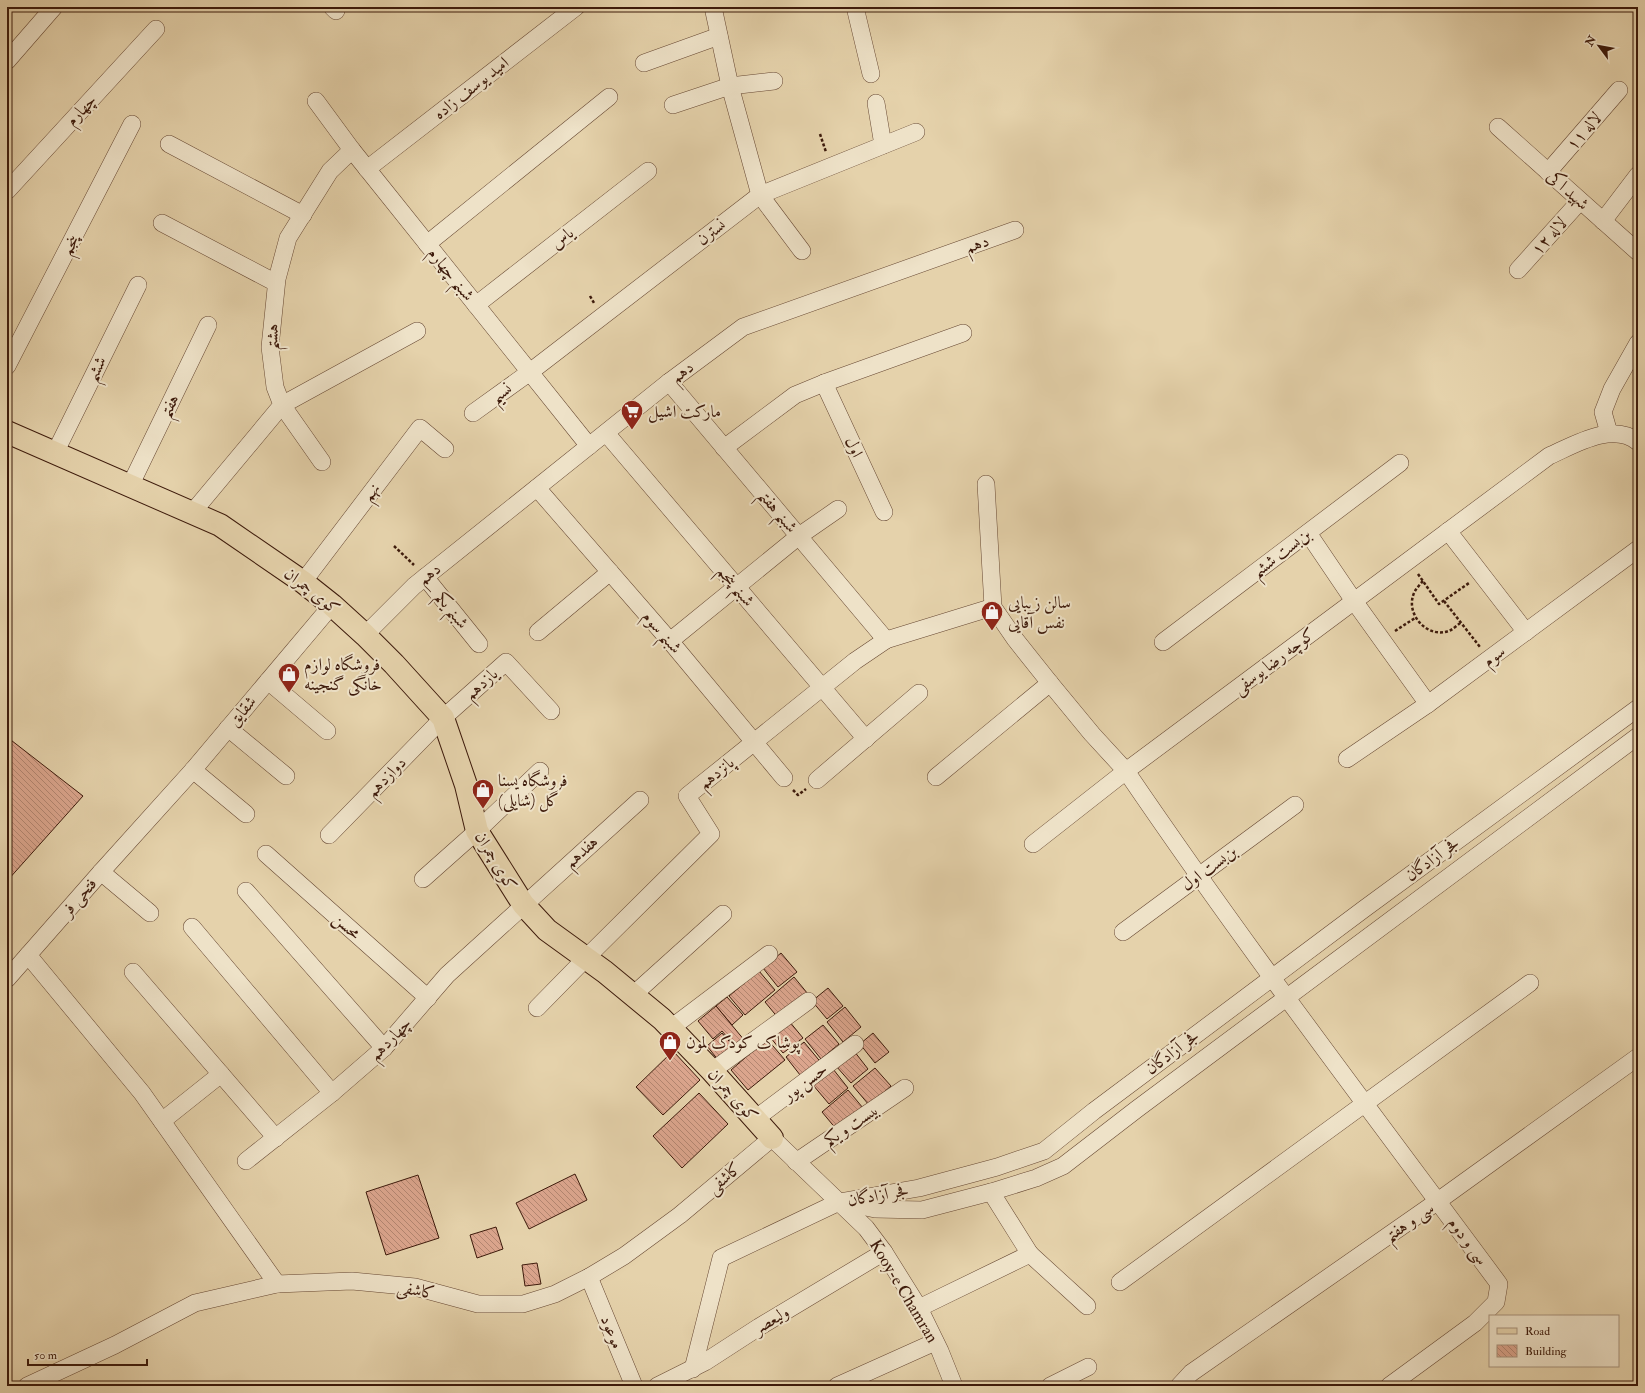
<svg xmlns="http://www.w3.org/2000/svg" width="1645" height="1393" font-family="'IM FELL Double Pica',Amiri,serif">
<defs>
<pattern id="building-back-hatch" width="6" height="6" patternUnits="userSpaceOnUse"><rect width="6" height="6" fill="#dba58d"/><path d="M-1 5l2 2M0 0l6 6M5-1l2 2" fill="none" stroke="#b38671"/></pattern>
</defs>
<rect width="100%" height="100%" fill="#e5d2ab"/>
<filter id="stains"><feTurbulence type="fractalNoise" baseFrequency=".005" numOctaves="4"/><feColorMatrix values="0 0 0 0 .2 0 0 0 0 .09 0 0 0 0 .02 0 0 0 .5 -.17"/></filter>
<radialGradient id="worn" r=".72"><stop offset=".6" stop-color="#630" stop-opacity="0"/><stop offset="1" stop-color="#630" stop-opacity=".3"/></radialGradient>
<g fill="url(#building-back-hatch)" stroke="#3d1a0b">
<path d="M7,737L83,796L7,881Z"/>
<path d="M781,953L797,972L778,987L763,968Z"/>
<path d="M759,971L775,990L745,1015L729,996Z"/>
<path d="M794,977L808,994L779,1019L765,1002Z"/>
<path d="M828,988L843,1006L827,1019L812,1001Z"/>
<path d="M727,997L743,1015L732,1025L716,1006Z"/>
<path d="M716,1006L745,1041L736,1048L722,1031L713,1039L698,1021Z"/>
<path d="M845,1007L861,1027L843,1042L827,1022Z"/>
<path d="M789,1021L803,1038L783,1053L770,1037Z"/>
<path d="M823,1025L839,1044L821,1059L805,1039Z"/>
<path d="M722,1033L735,1048L719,1061L707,1046Z"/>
<path d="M873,1033L889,1052L875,1063L860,1044Z"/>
<path d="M767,1039L785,1060L748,1090L731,1070Z"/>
<path d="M804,1042L823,1065L804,1080L786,1057Z"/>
<path d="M673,1051L700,1080L663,1115L636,1087Z"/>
<path d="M854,1051L868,1069L851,1083L836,1066Z"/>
<path d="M875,1068L891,1086L869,1105L853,1086Z"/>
<path d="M833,1069L848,1088L829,1104L813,1085Z"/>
<path d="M848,1090L863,1108L837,1130L822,1112Z"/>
<path d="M699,1093L728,1124L682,1168L653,1136Z"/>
<path d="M575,1174L587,1200L529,1229L516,1203Z"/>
<path d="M418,1175L439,1238L386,1255L366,1192Z"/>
<path d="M496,1227L503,1249L477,1258L470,1235Z"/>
<path d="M537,1263L541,1284L525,1286L522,1265Z"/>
</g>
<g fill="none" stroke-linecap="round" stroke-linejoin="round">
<g stroke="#674833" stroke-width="18">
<g id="minor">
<path d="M332,7L336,11"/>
<path d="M713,7L730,86L760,195L802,251"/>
<path d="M855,7L871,74"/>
<path d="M7,61L54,7"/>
<path d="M644,63L719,36"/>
<path d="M316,101L352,150L589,446"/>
<path d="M876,103L883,145"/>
<path d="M673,105L730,86L774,81"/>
<path d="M1498,127L1638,252"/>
<path d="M169,144L303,215"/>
<path d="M367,169L576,7"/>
<path d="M1548,172L1619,90"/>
<path d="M7,191L156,29"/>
<path d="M1603,221L1638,175"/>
<path d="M162,223L276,283"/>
<path d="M427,244L609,97"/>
<path d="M1518,270L1580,201"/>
<path d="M476,305L648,171"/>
<path d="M7,366L132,124"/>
<path d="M669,382L886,640"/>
<path d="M824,383L884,512"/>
<path d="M473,413L530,372L760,195L916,132"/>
<path d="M606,433L866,739"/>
<path d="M1609,433L1603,412L1612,389L1638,343"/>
<path d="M724,448L795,395L824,383L963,333"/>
<path d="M55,453L138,285"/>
<path d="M322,462L282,405L417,331"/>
<path d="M986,484L993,607L1015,639L1050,683L1092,734L1126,771L1033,844"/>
<path d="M130,486L208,325"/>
<path d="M537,488L670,641L784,778"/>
<path d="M192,513L282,405L275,387L270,347L277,279L288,238L330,171L352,150"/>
<path d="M1448,531L1526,632"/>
<path d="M1308,533L1354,601L1428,704"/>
<path d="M425,577L479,644"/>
<path d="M303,582L420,428L445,449"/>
<path d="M538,632L610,572"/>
<path d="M365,635L414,586L669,382L743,327L1015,230"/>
<path d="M670,641L799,536L838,509"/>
<path d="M1163,642L1400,463"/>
<path d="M268,681L327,731"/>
<path d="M228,728L286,776"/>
<path d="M1347,759L1428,704L1638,549"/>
<path d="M193,770L246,814"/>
<path d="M936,777L1050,683"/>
<path d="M817,780L919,693"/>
<path d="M329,835L443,718L506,662L551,711"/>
<path d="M266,854L428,998"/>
<path d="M101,872L150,913"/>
<path d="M423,879L477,831L540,771"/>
<path d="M246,891L384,1048"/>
<path d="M192,927L332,1093"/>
<path d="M1123,932L1295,805"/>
<path d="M28,955L142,1093L277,1284"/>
<path d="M133,972L276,1138"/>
<path d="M7,979L101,872L193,770L332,605"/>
<path d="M633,995L723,914"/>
<path d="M537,1008L586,958L711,834L687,796L855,661L886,640L993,607"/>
<path d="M671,1028L769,954"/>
<path d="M712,1071L808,1001"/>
<path d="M755,1119L855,1044"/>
<path d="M162,1121L221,1074"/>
<path d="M246,1161L332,1093L384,1048L447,975L640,800"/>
<path d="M796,1162L905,1088"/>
<path d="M991,1192L1030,1254"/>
<path d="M847,1203L875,1209L922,1210L991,1192L1036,1178L1063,1166L1137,1109L1638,736"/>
<path d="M589,1277L634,1386"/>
<path d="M1120,1282L1530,983"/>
<path d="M919,1308L1030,1254L1087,1306"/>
<path d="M693,1369L721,1258L839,1202L919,1188L997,1167L1044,1151L1094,1111L1364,909L1638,708"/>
<path d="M27,1386L115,1345L195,1303L277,1284L352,1281L415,1287L478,1304H523L555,1294L589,1277L624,1256L680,1215L772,1138L866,1228L884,1252L919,1308L940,1351L954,1386"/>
<path d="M657,1386L705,1362L759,1327L884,1252"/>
<path d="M837,1386L935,1342"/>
<path d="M1050,1386L1088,1367"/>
<path d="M1179,1386L1191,1373L1438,1201L1638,1057"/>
<path d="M1389,1386L1475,1323L1496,1302L1499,1284C1373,1114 1245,946 1126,771L1549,456C1574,445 1613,421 1638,442"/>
</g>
</g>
<g stroke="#3d1a0b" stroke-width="24">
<path id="major" d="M7,432L220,525L303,582L332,605L365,635L394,664L443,718L466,785L477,831L523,904L547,930L605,972L662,1019L712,1071L772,1138"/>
</g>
<g stroke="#3d1a0b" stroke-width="2.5" stroke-dasharray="3 2" stroke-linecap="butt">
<path d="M820,134L826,152"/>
<path d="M590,296L594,303"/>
<path d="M394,546L414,565"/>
<path d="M1418,574L1439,604L1469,583"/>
<path d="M1423,581C1420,584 1417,588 1415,591C1403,613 1428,641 1451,630C1454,628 1458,625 1461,622"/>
<path d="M1444,601L1480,647"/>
<path d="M1395,631L1415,618"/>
<path d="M793,790L798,795L806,789"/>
</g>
<use href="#minor" stroke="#eee2c8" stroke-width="17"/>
<use href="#major" stroke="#e5d2ab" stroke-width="22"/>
</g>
<defs>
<g id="supermarket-pin" transform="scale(1.15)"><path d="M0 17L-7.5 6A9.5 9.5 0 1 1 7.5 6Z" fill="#8f2418" stroke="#eee2c8"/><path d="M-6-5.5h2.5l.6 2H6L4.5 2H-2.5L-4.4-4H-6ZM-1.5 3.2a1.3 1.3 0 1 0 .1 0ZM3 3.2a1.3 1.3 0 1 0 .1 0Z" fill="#fff"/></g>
<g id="shop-pin" transform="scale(1.15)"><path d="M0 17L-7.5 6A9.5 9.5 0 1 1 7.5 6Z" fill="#8f2418" stroke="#eee2c8"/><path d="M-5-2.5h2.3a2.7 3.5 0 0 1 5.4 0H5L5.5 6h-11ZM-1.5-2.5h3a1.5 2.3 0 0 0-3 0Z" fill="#fff"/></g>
</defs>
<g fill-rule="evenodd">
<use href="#supermarket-pin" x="632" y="411"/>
<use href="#shop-pin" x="992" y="612"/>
<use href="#shop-pin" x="289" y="674"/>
<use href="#shop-pin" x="483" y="790"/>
<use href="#shop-pin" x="670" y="1042"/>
</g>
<g text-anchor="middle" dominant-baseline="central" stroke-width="4" stroke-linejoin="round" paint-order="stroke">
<g font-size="17" fill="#3d1a0b" stroke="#eee2c8">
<text transform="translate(471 88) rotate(-38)">امید یوسف زاده</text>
<text transform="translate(81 110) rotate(-47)">چهارم</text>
<text transform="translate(1584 131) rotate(-49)">لاله ۱۱</text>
<text transform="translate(1568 190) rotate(42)">شهید اکی</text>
<text transform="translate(711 232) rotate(-38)">نسترن</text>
<text transform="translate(1549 236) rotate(-48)">لاله ۱۲</text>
<text transform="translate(562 238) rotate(-38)">یاس</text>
<text transform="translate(977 244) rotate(-20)">دهم</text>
<text transform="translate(70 245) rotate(-63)">پنجم</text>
<text transform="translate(451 274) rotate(51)">شبنم چهارم</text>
<text transform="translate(272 337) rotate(-88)">هشتم</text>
<text transform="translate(96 369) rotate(-64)">ششم</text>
<text transform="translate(682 372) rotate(-37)">دهم</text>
<text transform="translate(501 393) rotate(-36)">نسیم</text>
<text transform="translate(169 406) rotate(-64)">هفتم</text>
<text transform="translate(854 447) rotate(65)">اول</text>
<text transform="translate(371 492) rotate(-53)">نهم</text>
<text transform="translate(778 511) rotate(50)">شبنم هفتم</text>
<text transform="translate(1281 553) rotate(-37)">بن‌بست ششم</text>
<text transform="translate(429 574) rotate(-39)">دهم</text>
<text transform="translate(736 586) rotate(50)">شبنم پنجم</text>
<text transform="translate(312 591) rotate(38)">کوی چمران</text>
<text transform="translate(452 610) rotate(51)">شبنم یکم</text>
<text transform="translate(662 632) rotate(49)">شبنم سوم</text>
<text transform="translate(1494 656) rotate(-37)">سوم</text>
<text transform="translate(1274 661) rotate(-37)">کوچه رضا یوسفی</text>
<text transform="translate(481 684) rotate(-42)">یازدهم</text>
<text transform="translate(242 711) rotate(-50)">شقایق</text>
<text transform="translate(716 773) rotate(-39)">پانزدهم</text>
<text transform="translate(386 777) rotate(-46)">دوازدهم</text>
<text transform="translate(581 852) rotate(-42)">هفدهم</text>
<text transform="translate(1432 859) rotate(-36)">فجر آزادگان</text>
<text transform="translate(496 861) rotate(59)">کوی چمران</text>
<text transform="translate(1209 868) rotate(-36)">بن‌بست اول</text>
<text transform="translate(79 897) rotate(-49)">فتحی فر</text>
<text transform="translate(347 926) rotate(42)">محسن</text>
<text transform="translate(390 1039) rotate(-46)">چهاردهم</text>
<text transform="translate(1172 1052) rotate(-37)">فجر آزادگان</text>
<text transform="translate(805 1082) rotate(-37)">حسن پور</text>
<text transform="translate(733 1095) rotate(48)">کوی چمران</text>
<text transform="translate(851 1125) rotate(-34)">بیست و یکم</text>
<text transform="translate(724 1178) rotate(-40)">کاشفی</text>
<text transform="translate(878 1195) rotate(-10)">فجر آزادگان</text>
<text transform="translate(1409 1222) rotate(-35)">سی و هفتم</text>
<text transform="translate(1468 1241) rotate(53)">سی و دوم</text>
<text transform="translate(416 1290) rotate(10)">کاشفی</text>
<text transform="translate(904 1291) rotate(59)">Kooy-e Chamran</text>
<text transform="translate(771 1320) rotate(-31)">ولیعصر</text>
<text transform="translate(612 1332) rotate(68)">موعود</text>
</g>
<g font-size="17" fill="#3d1a0b" stroke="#eee2c8" text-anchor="start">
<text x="648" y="411">مارکت اشیل</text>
<text x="1008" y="602">سالن زیبایی<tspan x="1008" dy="20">نفس آقایی</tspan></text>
<text x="304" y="664">فروشگاه لوازم<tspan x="304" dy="20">خانگی گنجینه</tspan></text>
<text x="498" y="780">فروشگاه یسنا<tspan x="498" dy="20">گل (شایلی)</tspan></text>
<text x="686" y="1042">پوشاک کودک لمون</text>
</g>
</g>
<rect width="1645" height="1393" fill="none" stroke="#e5d2ab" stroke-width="24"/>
<rect x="8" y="8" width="1629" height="1377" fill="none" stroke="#3d1a0b" stroke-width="2"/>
<rect x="12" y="12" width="1621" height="1369" fill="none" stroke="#3d1a0b"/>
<rect x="1489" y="1315" width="130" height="52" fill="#eee2c8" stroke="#a7927c"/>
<rect x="1497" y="1328" width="20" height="6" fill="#e5d2ab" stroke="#a7927c"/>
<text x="1525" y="1335" font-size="12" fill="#3d1a0b">Road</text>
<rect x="1497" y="1345" width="20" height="12" fill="url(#building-back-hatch)" stroke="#a7927c"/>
<text x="1525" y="1355" font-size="12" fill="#3d1a0b">Building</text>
<g transform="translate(1599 46) rotate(302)" stroke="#eee2c8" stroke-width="3" paint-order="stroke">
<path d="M0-3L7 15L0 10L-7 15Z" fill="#3d1a0b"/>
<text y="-6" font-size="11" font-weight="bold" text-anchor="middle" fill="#3d1a0b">N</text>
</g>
<path d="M28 1359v6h119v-6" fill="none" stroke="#3d1a0b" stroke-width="2"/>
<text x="34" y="1359" font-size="12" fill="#3d1a0b" stroke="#eee2c8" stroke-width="3" paint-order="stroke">50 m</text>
<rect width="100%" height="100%" filter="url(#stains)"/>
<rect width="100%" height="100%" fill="url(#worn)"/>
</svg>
